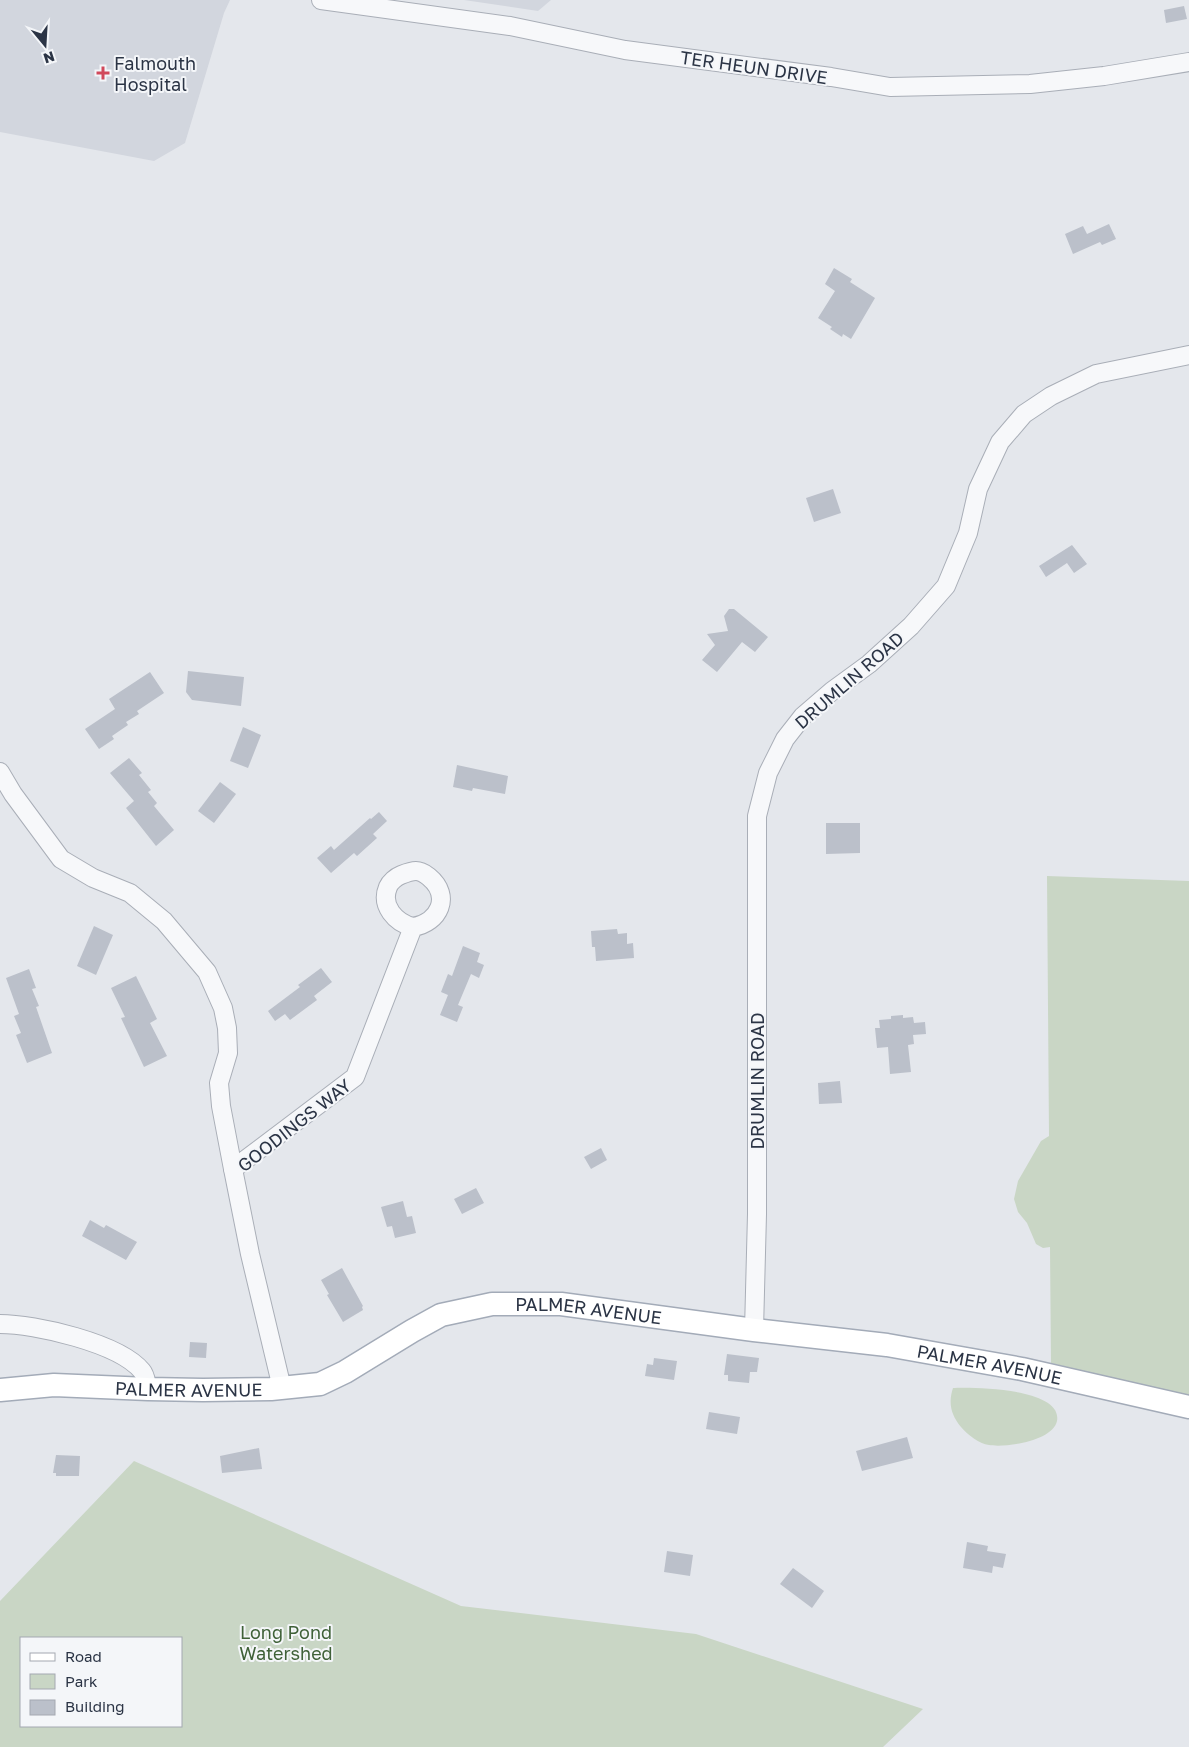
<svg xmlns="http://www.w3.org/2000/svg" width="1189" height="1747" font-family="'Golos Text',sans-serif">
<rect width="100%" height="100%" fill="#e4e7ec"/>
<g fill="#d2d6de">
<path d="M0,0H230L224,13L185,143L154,161L0,132Z"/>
<path d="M464,0H551L538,11Z"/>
</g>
<g fill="#c9d6c5" fill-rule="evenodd">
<path d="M1047,876L1189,881V1396L1051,1363L1050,1247L1043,1248L1036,1244L1027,1223L1018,1212L1014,1199L1018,1181L1041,1141L1049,1136Z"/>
<path d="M953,1388C973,1387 1063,1388 1057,1421C1053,1441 1005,1448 989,1445C979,1444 967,1434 961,1427C951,1415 948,1403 953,1388Z"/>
<path d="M134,1461L461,1606L696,1634L923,1709L883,1747H0V1601ZM21,1638H181V1726H21Z"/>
</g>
<g fill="#bbc0ca">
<path d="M1184,6L1187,19L1166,23L1164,10Z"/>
<path d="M1109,224L1116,239L1102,245L1100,242L1073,254L1065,234L1083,226L1087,234Z"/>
<path d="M834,268L852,279L850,282L875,298L851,339L843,334L842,337L830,329L832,327L818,318L835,291L825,284Z"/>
<path d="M833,489L841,513L814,522L806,498Z"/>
<path d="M1072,545L1087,564L1074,573L1067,563L1046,577L1039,566Z"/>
<path d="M729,609H734L768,637L755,652L742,642L717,672L702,660L715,645L707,634L728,631L724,616Z"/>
<path d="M188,671L244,677L241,706L192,700L186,692Z"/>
<path d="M150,672L164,693L137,711L139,714L126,722L128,725L112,736L114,739L99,749L85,729L115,709L109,699Z"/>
<path d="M243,727L261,735L248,768L230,761Z"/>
<path d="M129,758L142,773L139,775L151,790L148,792L157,803L154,806L174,830L156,846L126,808L134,801L110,773Z"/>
<path d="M457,765L508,776L505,794L473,788L472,791L453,787Z"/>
<path d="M220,782L236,794L214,823L198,811Z"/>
<path d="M379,812L387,821L373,834L377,838L357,856L354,853L331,873L317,858L331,846L334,850L370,818L371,819Z"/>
<path d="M826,823H860V853L826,854Z"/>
<path d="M94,926L113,935L96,975L77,966Z"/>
<path d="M617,929L618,934L627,933V944L633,943L634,958L596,961L595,947H592L591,931Z"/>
<path d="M463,946L480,953L477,962L484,965L479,978L471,974L458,1005L463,1007L457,1022L440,1015L448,995L441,992L448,974L452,976Z"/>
<path d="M321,968L332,982L314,996L317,1000L290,1020L285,1014L275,1021L268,1011L300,987L298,985Z"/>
<path d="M29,969L36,988L32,989L39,1006L36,1007L52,1053L27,1063L16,1035L21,1033L14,1016L19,1014L6,978Z"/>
<path d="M136,976L157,1019L150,1023L167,1056L144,1067L121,1018L125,1017L111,988Z"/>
<path d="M903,1015V1018L913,1017L914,1023L925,1022L926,1034L913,1035L914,1044L908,1045L911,1072L890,1074L888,1047L877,1048L875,1028H880L879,1020L891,1019V1016Z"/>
<path d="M840,1081L842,1103L819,1104L818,1083Z"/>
<path d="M601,1148L607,1160L591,1169L584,1157Z"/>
<path d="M476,1188L484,1203L462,1214L454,1199Z"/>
<path d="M403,1201L407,1217L412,1216L416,1233L395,1238L392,1226L387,1227L381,1207Z"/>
<path d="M90,1220L104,1228L106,1225L137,1242L126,1260L82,1236Z"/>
<path d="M342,1268L363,1306L362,1307L363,1310L343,1322L327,1295L329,1294L321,1280Z"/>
<path d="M190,1342L207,1343L206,1358L189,1357Z"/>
<path d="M727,1354L759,1358L757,1372H750L749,1383L728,1381V1375H724Z"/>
<path d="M654,1358L677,1361L674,1380L645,1376L647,1364L653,1365Z"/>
<path d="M709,1412L740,1417L737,1434L706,1429Z"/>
<path d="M907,1437L913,1458L862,1471L856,1451Z"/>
<path d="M259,1448L262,1469L222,1473L220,1456Z"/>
<path d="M56,1455L80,1456L79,1476H56V1473H53Z"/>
<path d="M967,1542L988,1546L987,1551L1006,1554L1003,1568L993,1566L992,1573L963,1568Z"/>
<path d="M667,1551L693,1555L690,1576L664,1572Z"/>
<path d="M793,1568L824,1591L812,1608L780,1584Z"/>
</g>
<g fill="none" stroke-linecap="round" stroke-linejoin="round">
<g stroke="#a9aeb7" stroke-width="20">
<g id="minor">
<path d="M321,0L510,26L625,50L831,77L890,87L1030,84L1104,76L1189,62"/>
<path d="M0,772L13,794L61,859L93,878L130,893L164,921L207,972L223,1008L227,1028L228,1053L219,1083L221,1106L233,1169"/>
<path d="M0,1324C35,1324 119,1343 142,1371C146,1376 146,1383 148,1389"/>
<path d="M754,1330L757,1214V816L768,773L785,739L803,716L832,691L869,664L911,626L946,586L968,533L978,489L1000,442L1024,414L1051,396L1096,374L1189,355"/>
<path d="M282,1388L250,1254L233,1169L355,1077L413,927C396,923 380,906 388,887C390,882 396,877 401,875C406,873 411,871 416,871C422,871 425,874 429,877C452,896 439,923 413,927"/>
</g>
</g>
<g stroke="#a3abb8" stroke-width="25">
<g id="major">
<path id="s1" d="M0,1390L54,1385L148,1389L203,1390L271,1389L320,1384L345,1372L412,1331L441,1315L492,1304H561L754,1330L887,1345L1022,1369L1189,1407"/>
</g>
</g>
<use href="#minor" stroke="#f7f8fa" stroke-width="18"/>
<use href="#major" stroke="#fff" stroke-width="22"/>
</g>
<path fill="#d1495b" stroke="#f4f6f9" stroke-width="2" d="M100.5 65.5h5v5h5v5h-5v5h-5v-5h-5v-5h5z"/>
<g text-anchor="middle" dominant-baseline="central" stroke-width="4" stroke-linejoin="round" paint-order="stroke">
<g font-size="18" fill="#2b3445" stroke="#f4f6f9" text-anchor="start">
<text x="114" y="63">Falmouth<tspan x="114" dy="21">Hospital</tspan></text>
</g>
<g font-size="18" fill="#2b3445" stroke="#f4f6f9">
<text transform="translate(754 67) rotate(8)">TER HEUN DRIVE</text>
<text transform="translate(849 680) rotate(-41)">DRUMLIN ROAD</text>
<text transform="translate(757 1081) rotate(-90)">DRUMLIN ROAD</text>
<text transform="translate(294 1125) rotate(-38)">GOODINGS WAY</text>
<text stroke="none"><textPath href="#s1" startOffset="609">PALMER AVENUE</textPath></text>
<text stroke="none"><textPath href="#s1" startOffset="1014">PALMER AVENUE</textPath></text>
<text stroke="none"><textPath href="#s1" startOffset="189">PALMER AVENUE</textPath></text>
</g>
<g font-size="18" fill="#3f6138" stroke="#f4f6f9">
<text x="286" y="1632">Long Pond<tspan x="286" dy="21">Watershed</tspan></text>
</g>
</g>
<rect x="20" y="1637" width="162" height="90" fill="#f4f6f9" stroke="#a4a8b1"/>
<rect x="30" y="1653" width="25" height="8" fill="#ffffff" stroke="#a4a8b1"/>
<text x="65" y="1662" font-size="15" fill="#2b3445">Road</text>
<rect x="30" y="1674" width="25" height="15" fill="#c9d6c5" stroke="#a4a8b1"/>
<text x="65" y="1687" font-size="15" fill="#2b3445">Park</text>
<rect x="30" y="1700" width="25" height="15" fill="#bbc0ca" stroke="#a4a8b1"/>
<text x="65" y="1712" font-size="15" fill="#2b3445">Building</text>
<g transform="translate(45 45) rotate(162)" stroke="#f4f6f9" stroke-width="4" paint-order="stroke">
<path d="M0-4L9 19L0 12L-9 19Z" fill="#2b3445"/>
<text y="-8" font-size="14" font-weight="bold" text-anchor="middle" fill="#2b3445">N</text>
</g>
</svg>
